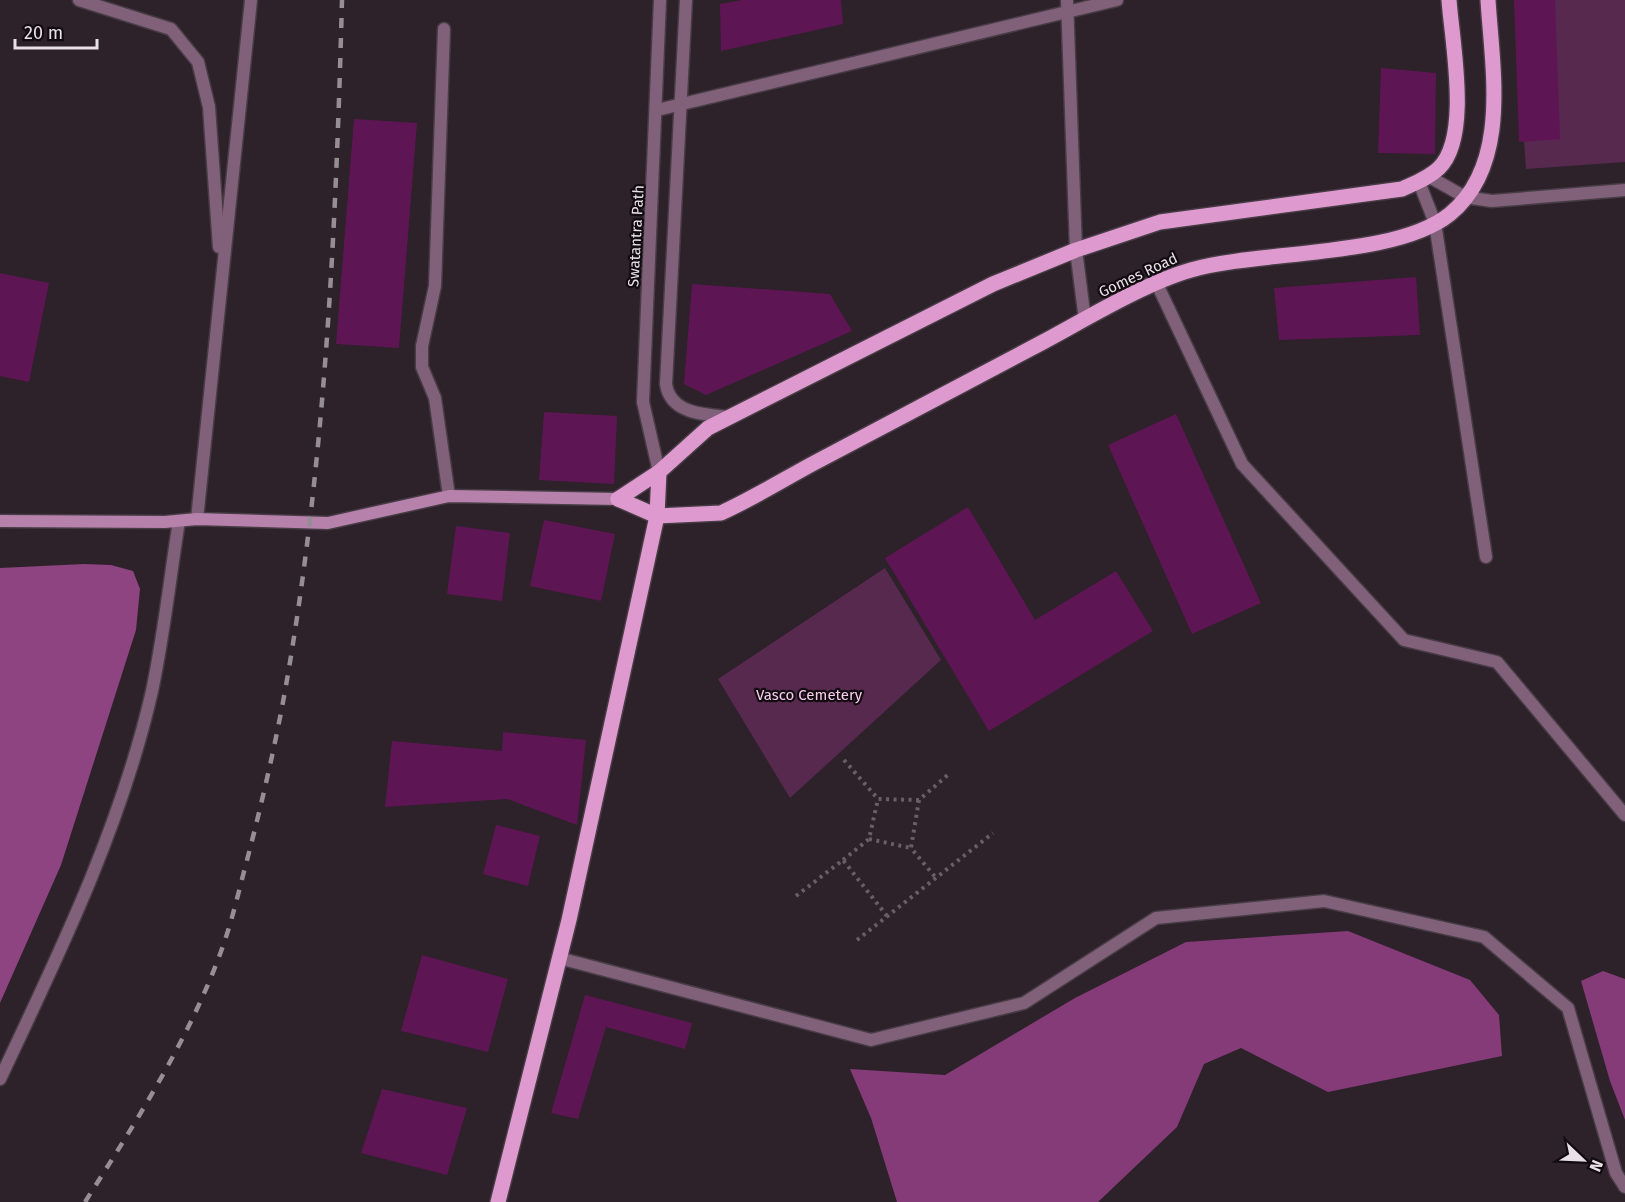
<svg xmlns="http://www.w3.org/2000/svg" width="1625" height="1202" font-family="'Fira Sans',sans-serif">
<rect width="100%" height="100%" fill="#2d212a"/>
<g fill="#57294f">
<path d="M1514,0H1625V162L1526,169Z"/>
<path d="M885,568L941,660L790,798L718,679Z"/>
</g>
<g fill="#843b77">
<path d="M1348,931L1470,980L1499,1015L1502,1056L1328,1092L1241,1048L1204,1064L1177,1127L1098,1202H897L871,1118L850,1069L945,1075L1075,998L1186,942Z"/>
<path d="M1603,971L1625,979V1120L1610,1081L1581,981Z"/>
</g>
<path fill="#8d4480" d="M84,564L111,565L133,571L140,589L136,630L61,865L0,1003V568Z"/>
<g fill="#5d1653">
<path d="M742,0H841L843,24L721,51L720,4Z"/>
<path d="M1514,0H1555L1560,139L1519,142Z"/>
<path d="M1381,68L1436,73L1435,154L1378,153Z"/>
<path d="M354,119L417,123L399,348L336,344Z"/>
<path d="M0,273L49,283L29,382L0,376Z"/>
<path d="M1416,277L1420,335L1279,340L1274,288Z"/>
<path d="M692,284L830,294L852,331L706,395L684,384Z"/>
<path d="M544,412L617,416L614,484L539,480Z"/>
<path d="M1176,414L1261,603L1192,634L1108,445Z"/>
<path d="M968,507L1035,620L1116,571L1153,631L989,731L885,558Z"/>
<path d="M544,520L615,534L601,601L530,586Z"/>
<path d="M456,526L510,533L502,601L447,594Z"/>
<path d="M503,732L586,740L577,825L507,799L385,807L392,741L502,751Z"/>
<path d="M496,825L540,836L528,886L483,874Z"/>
<path d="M422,955L508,979L488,1052L401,1031Z"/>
<path d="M585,995L692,1023L685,1049L606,1027L578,1119L551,1113Z"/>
<path d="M382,1089L467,1108L447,1175L361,1153Z"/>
</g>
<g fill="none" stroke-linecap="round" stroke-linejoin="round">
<g stroke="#473c45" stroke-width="15">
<g id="service">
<path d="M559,958L871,1040L1024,1003L1156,918L1324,901L1484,937L1568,1008L1616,1173L1625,1187"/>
<path d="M0,1079C59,954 121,827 152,691C164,635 170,577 179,521"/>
</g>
</g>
<g stroke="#473c45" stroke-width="15">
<g id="minor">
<path d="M79,0L171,29L198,62L209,107L219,247"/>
<path d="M1067,0L1076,250L1085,320"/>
<path d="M444,29L435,286L422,346V367L435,398L449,496"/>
<path d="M657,110L1117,0"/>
<path d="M1419,182L1435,223L1486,557"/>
<path d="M1157,284L1242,464L1404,640L1497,662L1625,815"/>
<path d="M197,519L251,0"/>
</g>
</g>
<g stroke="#473c45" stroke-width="15">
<g id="tertiary">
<path d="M686,0L666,384C670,414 706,415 730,417"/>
<path d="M1428,176L1465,197L1492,201L1625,190"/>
<path d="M659,472L643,402L660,0"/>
</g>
</g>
<g stroke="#473c45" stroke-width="15">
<path id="secondary" d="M0,521L165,522L197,519L328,523L449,496L618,499"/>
</g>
<g stroke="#473c45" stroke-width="18">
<g id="primary">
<path d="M618,499L657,516L721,513C754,498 784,479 816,462C892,422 967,382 1043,342C1086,319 1145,283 1191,270C1259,250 1396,258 1450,214C1511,164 1492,68 1488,0"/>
<path d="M618,499L659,472L708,428L993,284L1076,250L1160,222L1402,189C1415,183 1429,178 1439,168C1471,137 1452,42 1449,0"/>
<path d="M498,1202L569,920L657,516L659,472"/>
</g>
</g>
<g stroke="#695e66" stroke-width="4" stroke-dasharray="3 4.5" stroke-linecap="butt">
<path d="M844,760L878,799"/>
<path d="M919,800L911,848L936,878"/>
<path d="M869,839L911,848"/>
<path d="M843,860L869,839L878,799L919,800L950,773"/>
<path d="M796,896L843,860L887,916"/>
<path d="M857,940L993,833"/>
</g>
<use href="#service" stroke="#81607a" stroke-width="12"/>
<use href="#minor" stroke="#81607a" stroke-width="12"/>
<use href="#tertiary" stroke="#81607a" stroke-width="12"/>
<use href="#secondary" stroke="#b681aa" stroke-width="12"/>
<use href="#primary" stroke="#de9acf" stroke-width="15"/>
<path stroke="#978d95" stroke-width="4.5" stroke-dasharray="10 10" stroke-linecap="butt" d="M85,1202C136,1122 193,1033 224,943C233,917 239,890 246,864C263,799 278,734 289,668C326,447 336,224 342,0"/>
</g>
<g text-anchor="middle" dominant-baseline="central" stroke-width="4.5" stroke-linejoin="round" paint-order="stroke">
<g font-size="15" fill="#eae1e8" stroke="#120c10">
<text transform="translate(636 236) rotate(-87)">Swatantra Path</text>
<text transform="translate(1138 275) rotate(-25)">Gomes Road</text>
</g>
<g font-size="15" fill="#f6ccec" stroke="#120c10">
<text x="809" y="695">Vasco Cemetery</text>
</g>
</g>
<g transform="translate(1583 1160) rotate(113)" stroke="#120c10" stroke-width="4.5" paint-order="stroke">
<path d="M0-4.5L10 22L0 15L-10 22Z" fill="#eae1e8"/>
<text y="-9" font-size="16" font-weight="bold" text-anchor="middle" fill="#eae1e8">N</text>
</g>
<path d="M15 39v9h82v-9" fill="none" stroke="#eae1e8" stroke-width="3"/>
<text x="24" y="39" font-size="18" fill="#eae1e8" stroke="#120c10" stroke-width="4.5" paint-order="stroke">20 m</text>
</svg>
